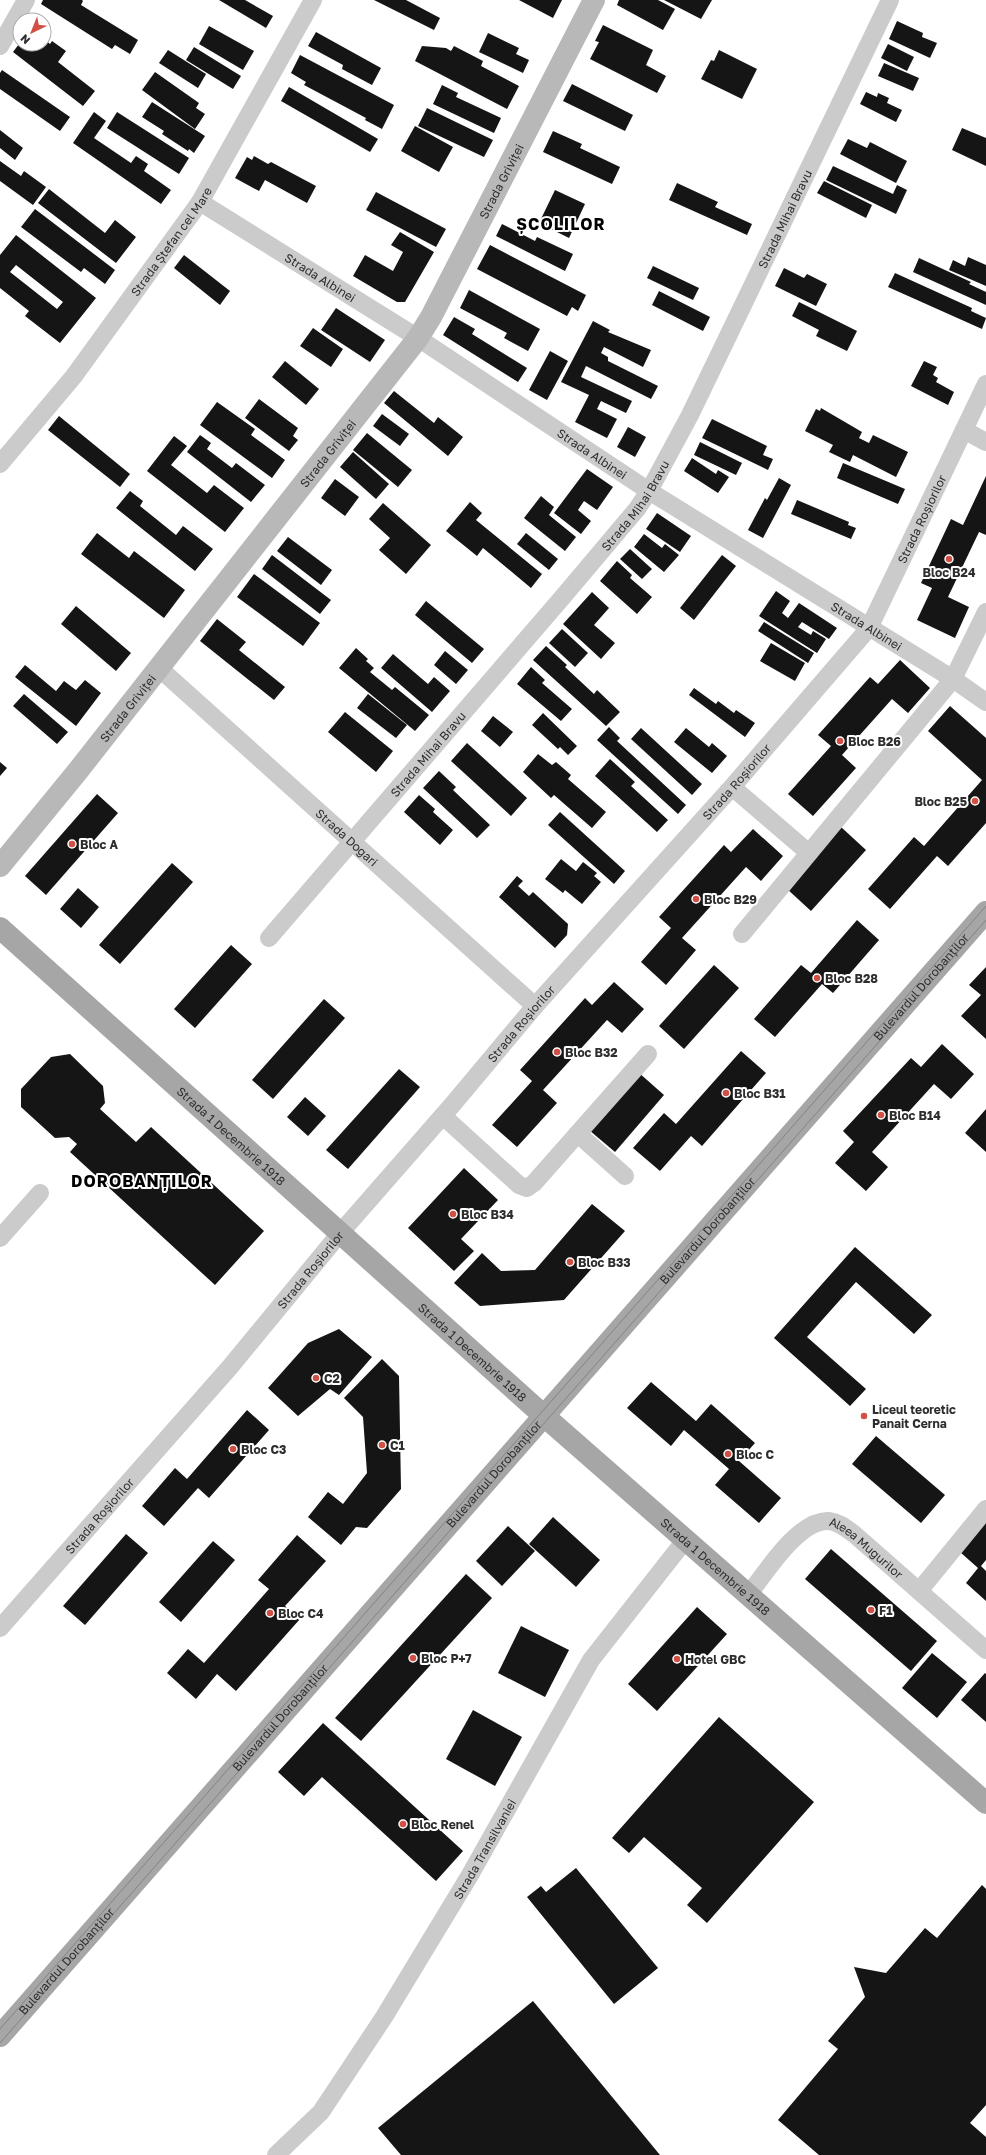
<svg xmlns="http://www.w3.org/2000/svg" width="986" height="2155" font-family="'Golos Text',sans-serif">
<rect width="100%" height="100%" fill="#fff"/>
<g fill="#151515" fill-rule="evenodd">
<path d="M43,0H82L83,1L81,5L138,40L130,54L115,45L112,49L41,4Z"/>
<path d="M219,0H245L273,16L266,28Z"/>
<path d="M374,0H406L440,18L434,30Z"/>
<path d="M519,0H562L553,18Z"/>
<path d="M619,0H658L675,9L663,30L617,5Z"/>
<path d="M664,0H712L701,19Z"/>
<path d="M897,21L923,33L922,37L937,43L930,58L889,39Z"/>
<path d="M603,25L653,50L646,65L666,76L657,93L590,59L599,42L595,41Z"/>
<path d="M209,26L254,51L243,70L199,44Z"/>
<path d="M316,32L381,68L372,85L342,69L343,65L308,46Z"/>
<path d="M488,33L519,48L516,54L529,60L523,73L479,52Z"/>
<path d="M44,39L50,44L52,41L66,51L58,62L95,91L83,106L13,52L19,44H44Z"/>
<path d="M888,44L914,57L907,71L881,58Z"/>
<path d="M422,46L446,48L451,51L454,46L483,61L481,66L519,86L507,109L415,61Z"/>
<path d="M194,47L241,76L233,89L186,60Z"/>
<path d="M168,50L206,74L198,88L159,63Z"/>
<path d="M719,50L757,69L742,99L701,79L711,60L714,61Z"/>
<path d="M300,55L394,105L382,129L365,120L366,118L304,85L306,82L291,73Z"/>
<path d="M884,63L919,78L913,91L878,76Z"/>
<path d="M2,70L70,117L60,131L0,89V73Z"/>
<path d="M155,72L199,103L196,108L205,114L195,129L142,90Z"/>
<path d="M572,84L633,115L625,131L563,101Z"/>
<path d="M442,85L458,93L456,97L501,118L494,133L433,104Z"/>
<path d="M289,87L378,139L370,152L281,101Z"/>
<path d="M866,92L877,97L878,93L889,98L887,103L902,110L896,122L860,104Z"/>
<path d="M152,102L205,136L194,153L189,149L188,151L162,134L164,131L142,117Z"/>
<path d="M427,108L493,140L484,157L418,126Z"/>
<path d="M94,112L106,121L94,138L131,163L136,156L148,164L144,171L171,190L161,204L73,143Z"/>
<path d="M117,112L189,158L179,174L107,128Z"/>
<path d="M415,126L453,147L439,172L401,151Z"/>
<path d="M962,128L986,138V166L952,150Z"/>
<path d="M0,130L23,148L15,160L0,148Z"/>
<path d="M553,131L582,144L580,148L620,167L612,184L543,152Z"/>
<path d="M848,139L867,148L870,142L907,161L896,183L840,154Z"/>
<path d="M254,156L268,164L271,162L316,186L307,203L265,180L259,191L235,178L247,157L252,160Z"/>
<path d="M0,161L21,176L24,171L46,187L33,205L0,181Z"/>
<path d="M833,166L893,194L897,185L907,190L896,214L826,180Z"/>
<path d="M824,181L872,205L866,218L817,193Z"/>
<path d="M677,183L718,202L715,207L752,224L747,235L669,200Z"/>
<path d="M49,189L105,233L115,220L136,237L116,263L38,203Z"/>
<path d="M555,190L585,204L569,238L539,223Z"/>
<path d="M376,192L446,229L436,247L366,210Z"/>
<path d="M35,209L115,270L105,284L84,268L81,272L21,227Z"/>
<path d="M502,224L535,241L537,237L573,254L565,271L496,236Z"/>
<path d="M400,232L434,252L405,302H397L353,276L365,255L393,271L403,252L391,245Z"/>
<path d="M16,235L96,298L60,343L25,316L29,311L0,288V255ZM16,265L63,302L57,309L10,272Z"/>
<path d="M490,245L586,295L578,311L572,307L567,316L477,269Z"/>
<path d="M184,255L230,291L220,305L174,268Z"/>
<path d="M968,257L986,265V286L949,270L953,260L965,266Z"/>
<path d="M919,258L971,282L969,284L986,292V305L913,272Z"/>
<path d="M653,266L699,288L693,300L647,278Z"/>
<path d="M784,268L804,278L807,274L827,284L816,306L775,286Z"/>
<path d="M895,273L972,308L971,311L986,318L982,329L888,287Z"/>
<path d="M469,290L540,329L528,351L504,338L507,333L460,308Z"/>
<path d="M659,291L710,317L703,331L652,305Z"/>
<path d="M799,302L857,331L847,351L816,336L819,330L792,316Z"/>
<path d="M336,308L385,340L370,362L321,330Z"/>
<path d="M454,317L475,329L472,334L527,368L518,382L443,335Z"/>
<path d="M593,321L610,330L608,332L651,350L643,367L604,347L601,353L608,357V361L658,386L651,399L586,366L581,377L632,401L626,413L601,401L597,409L617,419L607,438L575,422L589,395L561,382Z"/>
<path d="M313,328L343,349L331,367L300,346Z"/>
<path d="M550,351L568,361L547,400L529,390Z"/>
<path d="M285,361L319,389L306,405L272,377Z"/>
<path d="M924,361L937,367L933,375L938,378L936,382L954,392L948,405L911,386Z"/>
<path d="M394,391L434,423L438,417L463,437L448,456L384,403Z"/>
<path d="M259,399L298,428L293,436L298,440L289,451L245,418Z"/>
<path d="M217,402L255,429L251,435L285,460L272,478L200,425Z"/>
<path d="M821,408L862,432L859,438L869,443L873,435L908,452L896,477L853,455L850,462L829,452L833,445L805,431L816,409L820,411Z"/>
<path d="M382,414L409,434L400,446L373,426Z"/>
<path d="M59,416L130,474L120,487L48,430Z"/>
<path d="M712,419L767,446L763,455L773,459L768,470L702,438Z"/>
<path d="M628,427L646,437L635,457L617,447Z"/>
<path d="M367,433L412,470L398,487L353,450Z"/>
<path d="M200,435L211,443L207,449L232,468L236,463L265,485L251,502L187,452Z"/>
<path d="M174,436L187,446L171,465L207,493L214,485L244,508L225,532L147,471Z"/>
<path d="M700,442L742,463L736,475L694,455Z"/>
<path d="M353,452L389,484L376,499L340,467Z"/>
<path d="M692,458L716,474L718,470L729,477L718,493L684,471Z"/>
<path d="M843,463L905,489L898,504L837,478Z"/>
<path d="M587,469L613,487L597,510L584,501L578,510L591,521L581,534L554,513Z"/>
<path d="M986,476V535L979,532L948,597L969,607L955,638L917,620L932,588L921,583L951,519L963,525Z"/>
<path d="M779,478L791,485L763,538L748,530L765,498L767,500Z"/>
<path d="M335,479L359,497L345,516L321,498Z"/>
<path d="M130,491L143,501L140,506L176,535L183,526L213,549L195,571L116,508Z"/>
<path d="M541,496L554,507L549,515L576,537L565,551L524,518Z"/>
<path d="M797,500L849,522L848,525L856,528L851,539L791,514Z"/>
<path d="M470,502L482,513L476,520L542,574L531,588L483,548L477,556L446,531Z"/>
<path d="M383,503L431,545L406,574L379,550L390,538L369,519Z"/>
<path d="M657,513L691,536L680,552L646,529Z"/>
<path d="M97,533L129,558L134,551L185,590L164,618L81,554Z"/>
<path d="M526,533L558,559L549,570L517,544Z"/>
<path d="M644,534L662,548L665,544L679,555L664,572L634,547Z"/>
<path d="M288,537L332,570L321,585L277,551Z"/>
<path d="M630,549L652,569L642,579L620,559Z"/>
<path d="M272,555L331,600L320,614L262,569Z"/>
<path d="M722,555L736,566L694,620L680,608Z"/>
<path d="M617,561L632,575L630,578L652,597L637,614L600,581Z"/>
<path d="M254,574L320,623L303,646L237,597Z"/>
<path d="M776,591L790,601L782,613L788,618L799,603L837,628L829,639L802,622L798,627L811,635L813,631L826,639L817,653L759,616Z"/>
<path d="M592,592L609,608L594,625L615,643L601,659L563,624Z"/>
<path d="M426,601L484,649L472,663L415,615Z"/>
<path d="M76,606L131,653L116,671L61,624Z"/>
<path d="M217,619L246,642L239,650L285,687L274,700L200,641Z"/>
<path d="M764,622L814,653L808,663L758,631Z"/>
<path d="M562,629L588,653L575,667L549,643Z"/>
<path d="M771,643L805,663L795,681L760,661Z"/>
<path d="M546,646L567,665L565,667L594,694L597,690L620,712L606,726L533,660Z"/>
<path d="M356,648L368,659L366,661L374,668L370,672L392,690L395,687L429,715L415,731L339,668Z"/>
<path d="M445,651L468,670L456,684L434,665Z"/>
<path d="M393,654L428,684L434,677L450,691L432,712L381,668Z"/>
<path d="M900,660L930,688L908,713L892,699L842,755L856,768L813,816L788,794L831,746L818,735L870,677L878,684Z"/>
<path d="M25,665L56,691L64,681L76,690L85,680L101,693L76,726L15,677Z"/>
<path d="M531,667L545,680L542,683L572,709L561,721L517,684Z"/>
<path d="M694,688L716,704L718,701L734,713L736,710L755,723L745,737L689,695Z"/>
<path d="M24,694L68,732L57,744L13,706Z"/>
<path d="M368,694L407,725L396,738L357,708Z"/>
<path d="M950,706L986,738V823L948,866L937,856L890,909L868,889L914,837L924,846L982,780L928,731Z"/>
<path d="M345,712L393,751L376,772L328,732Z"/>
<path d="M543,713L577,746L568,755L560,747L558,749L532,725Z"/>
<path d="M493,716L513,732L500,747L481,731Z"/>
<path d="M609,727L620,738L617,741L686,805L678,814L597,740Z"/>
<path d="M641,728L702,784L692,795L631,739Z"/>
<path d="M686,728L709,747L712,743L727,756L712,773L674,742Z"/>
<path d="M467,743L527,798L511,816L451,761Z"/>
<path d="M538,754L552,765L556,762L571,775L568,779L606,812L592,828L554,795L551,798L523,772Z"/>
<path d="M610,759L635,782L631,786L668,820L657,832L595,776Z"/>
<path d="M0,762L7,768L0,776Z"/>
<path d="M439,771L456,787L453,790L490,825L477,838L423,788Z"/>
<path d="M97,794L118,813L46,895L25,876Z"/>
<path d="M419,795L435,809L433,812L453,830L440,845L404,812Z"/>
<path d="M560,812L625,871L614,884L548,825Z"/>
<path d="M841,827L866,850L811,911L786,888Z"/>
<path d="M753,829L783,856L761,881L746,867L682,938L696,950L666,985L641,962L671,928L659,917L724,845L731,852Z"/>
<path d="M561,859L576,871L583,862L597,873L594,876L601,882L582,904L565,890L563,893L545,879Z"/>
<path d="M172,863L193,882L120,964L99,945Z"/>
<path d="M517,876L523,881L518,886L529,896L533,892L568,924L567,935L555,948L499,897Z"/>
<path d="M78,888L99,907L81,928L60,909Z"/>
<path d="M857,920L879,940L833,993L822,984L775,1037L754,1019L801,965L811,973Z"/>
<path d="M231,945L252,964L195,1028L174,1009Z"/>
<path d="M714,965L739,988L684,1049L659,1026Z"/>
<path d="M986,967V1039L961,1016L981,995L969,985Z"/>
<path d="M614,982L644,1009L622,1033L607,1020L543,1090L557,1103L517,1147L492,1125L532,1081L520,1070L585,998L592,1005Z"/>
<path d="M324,999L345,1018L273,1099L252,1080Z"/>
<path d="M942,1044L974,1074L951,1099L934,1084L872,1152L888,1167L866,1191L835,1163L854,1142L843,1131L911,1058L921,1067Z"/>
<path d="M741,1051L766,1073L702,1146L691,1136L660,1171L633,1148L664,1113L676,1124Z"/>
<path d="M70,1054L103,1086L105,1103L100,1109L136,1142L151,1127L264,1231L215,1285L70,1152L77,1144L69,1137L55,1138L21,1107V1089L51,1057Z"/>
<path d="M399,1069L420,1087L348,1169L326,1150Z"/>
<path d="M638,1072L664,1095L615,1152L589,1130Z"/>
<path d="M305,1097L326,1116L308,1136L287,1117Z"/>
<path d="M986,1109V1152L965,1133Z"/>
<path d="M464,1168L498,1200L461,1239L474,1251L454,1271L408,1228Z"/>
<path d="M592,1204L625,1231L564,1300L480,1306L454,1283L482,1253L501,1271L535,1270Z"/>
<path d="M855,1247L932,1315L914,1334L856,1282L807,1337L866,1389L850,1406L774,1338Z"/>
<path d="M339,1329L372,1357L339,1395L330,1389L298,1416L268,1388L308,1343Z"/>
<path d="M382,1359L399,1376L401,1489L367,1528L356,1527L341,1545L308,1517L328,1492L343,1504L367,1473L363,1417L344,1398Z"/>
<path d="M651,1382L696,1421L711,1404L755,1443L739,1461L781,1498L759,1523L715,1485L729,1469L684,1430L671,1446L627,1408Z"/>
<path d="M247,1410L269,1430L209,1498L198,1488L164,1526L142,1506L175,1468L187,1479Z"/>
<path d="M876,1436L945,1495L921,1523L852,1464Z"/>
<path d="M553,1517L600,1560L576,1587L529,1544Z"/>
<path d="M986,1521V1560L981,1566L986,1571V1601L966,1583L978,1568L960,1552Z"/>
<path d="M508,1526L535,1551L502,1586L476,1561Z"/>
<path d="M126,1534L148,1553L85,1625L63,1606Z"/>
<path d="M297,1535L326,1561L285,1606L300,1619L236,1691L217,1674L196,1699L167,1673L188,1649L204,1663L269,1589L258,1580Z"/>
<path d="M213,1541L235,1560L181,1622L159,1602Z"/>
<path d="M831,1549L937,1641L911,1671L805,1579Z"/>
<path d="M466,1574L492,1598L361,1741L335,1718Z"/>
<path d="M697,1607L727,1634L657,1711L628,1684Z"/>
<path d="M521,1626L569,1650L545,1697L498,1673Z"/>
<path d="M932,1653L967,1682L937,1718L902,1688Z"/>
<path d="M985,1673L986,1674V1722L961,1700Z"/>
<path d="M473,1710L522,1737L495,1786L446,1759Z"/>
<path d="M719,1717L814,1802L707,1923L687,1905L702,1888L644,1837L629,1853L612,1838Z"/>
<path d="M323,1723L463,1851L436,1881L322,1777L304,1796L278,1772Z"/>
<path d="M576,1868L658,1968L614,2004L527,1897L541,1886L546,1892Z"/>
<path d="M982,1885L986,1889V2105L970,2123L986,2137V2155H819L778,2120L838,2049L828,2041L865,1997L854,1967L886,1973L925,1928L937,1938Z"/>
<path d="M533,2001L660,2155H401L378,2128Z"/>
</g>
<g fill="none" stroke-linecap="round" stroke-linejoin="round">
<g stroke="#cbcbcb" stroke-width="18">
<path d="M0,46L26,0"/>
<path id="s1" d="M200,202L418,338L649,491L953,679L986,702"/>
<path d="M964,430L986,442"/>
<path id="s2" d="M0,464L74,376L200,202L313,0"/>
<path id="s3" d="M159,668L535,1006"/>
<path d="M732,787L809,853"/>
<path d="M742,934L953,679L986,612"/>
<path id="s4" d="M269,938L561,599L637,509L649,491L690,415L890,0"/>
<path d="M443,1116L519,1185L527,1188L534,1183L648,1054"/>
<path d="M578,1134L625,1176"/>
<path d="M0,1238L40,1193"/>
<path d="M919,1591L986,1509"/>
<path id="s5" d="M749,1594C766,1572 799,1519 829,1521C839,1522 847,1529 854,1534L986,1650"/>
<path id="s6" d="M0,1628L230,1367L341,1232L453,1104L535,1006L732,787L869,628L986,384"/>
<path id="s7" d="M276,2155L321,2112L384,2017L470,1875L591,1660L686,1539"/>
</g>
<path stroke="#b8b8b8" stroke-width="22" id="s8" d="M0,866L77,772L418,338L431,317L594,0"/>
<g stroke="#a6a6a6" stroke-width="22">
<path id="s9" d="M0,928L543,1415L986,1803"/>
<path id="s10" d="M0,2036L986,912"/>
</g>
<g stroke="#838383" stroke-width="1">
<path d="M0,2029L986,906"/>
<path d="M0,2043L986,920"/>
</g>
</g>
<g fill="#d15045" stroke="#fff" stroke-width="1.5">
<circle cx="949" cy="559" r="4"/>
<circle cx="840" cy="741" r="4"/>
<circle cx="975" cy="801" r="4"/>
<circle cx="72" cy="844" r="4"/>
<circle cx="696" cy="899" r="4"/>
<circle cx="817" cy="978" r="4"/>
<circle cx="557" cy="1052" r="4"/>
<circle cx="726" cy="1093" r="4"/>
<circle cx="881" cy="1115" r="4"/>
<circle cx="453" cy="1214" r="4"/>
<circle cx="570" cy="1262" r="4"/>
<circle cx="316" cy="1378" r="4"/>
<circle cx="864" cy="1416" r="4"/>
<circle cx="382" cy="1445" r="4"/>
<circle cx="233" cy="1449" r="4"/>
<circle cx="728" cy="1454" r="4"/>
<circle cx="871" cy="1610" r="4"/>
<circle cx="270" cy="1613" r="4"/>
<circle cx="413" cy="1658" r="4"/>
<circle cx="677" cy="1659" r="4"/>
<circle cx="403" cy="1824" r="4"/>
</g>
<g text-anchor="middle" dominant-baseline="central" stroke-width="4" stroke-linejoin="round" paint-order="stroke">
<g font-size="12" fill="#2e2e2e" stroke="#fff">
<text stroke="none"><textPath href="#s8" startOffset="851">Strada Griviței</textPath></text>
<text stroke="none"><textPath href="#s4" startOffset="891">Strada Mihai Bravu</textPath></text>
<text stroke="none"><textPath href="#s2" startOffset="281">Strada Ștefan cel Mare</textPath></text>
<text stroke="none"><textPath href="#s1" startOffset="142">Strada Albinei</textPath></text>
<text stroke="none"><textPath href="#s8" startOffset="527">Strada Griviței</textPath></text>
<text stroke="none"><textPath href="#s1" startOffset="466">Strada Albinei</textPath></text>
<text stroke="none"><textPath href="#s4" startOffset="567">Strada Mihai Bravu</textPath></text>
<text stroke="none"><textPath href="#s6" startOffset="1446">Strada Roșiorilor</textPath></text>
<text stroke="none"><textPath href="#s1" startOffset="790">Strada Albinei</textPath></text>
<text stroke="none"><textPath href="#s8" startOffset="203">Strada Griviței</textPath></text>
<text stroke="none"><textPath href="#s4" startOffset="243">Strada Mihai Bravu</textPath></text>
<text stroke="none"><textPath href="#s6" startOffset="1122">Strada Roșiorilor</textPath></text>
<text stroke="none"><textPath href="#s3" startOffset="253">Strada Dogari</textPath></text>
<text stroke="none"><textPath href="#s10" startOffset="1396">Bulevardul Dorobanților</textPath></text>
<text stroke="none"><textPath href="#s6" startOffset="798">Strada Roșiorilor</textPath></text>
<text stroke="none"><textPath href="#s9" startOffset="311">Strada 1 Decembrie 1918</textPath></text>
<text stroke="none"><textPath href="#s10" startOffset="1072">Bulevardul Dorobanților</textPath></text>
<text stroke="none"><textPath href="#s6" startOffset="474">Strada Roșiorilor</textPath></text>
<text stroke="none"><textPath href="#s9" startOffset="635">Strada 1 Decembrie 1918</textPath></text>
<text stroke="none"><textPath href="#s10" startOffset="748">Bulevardul Dorobanților</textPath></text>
<text stroke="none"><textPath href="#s6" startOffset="150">Strada Roșiorilor</textPath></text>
<text stroke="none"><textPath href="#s5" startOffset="158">Aleea Mugurilor</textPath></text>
<text stroke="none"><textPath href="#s9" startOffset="959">Strada 1 Decembrie 1918</textPath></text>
<text stroke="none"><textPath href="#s10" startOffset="424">Bulevardul Dorobanților</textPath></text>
<text stroke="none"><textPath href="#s7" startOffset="372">Strada Transilvaniei</textPath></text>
<text stroke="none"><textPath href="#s10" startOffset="100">Bulevardul Dorobanților</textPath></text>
</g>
<g font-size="12" font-weight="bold" fill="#2e2e2e" stroke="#fff" text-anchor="start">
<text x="949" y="572" text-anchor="middle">Bloc B24</text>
<text x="848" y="741">Bloc B26</text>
<text x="967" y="801" text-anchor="end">Bloc B25</text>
<text x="80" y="844">Bloc A</text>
<text x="704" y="899">Bloc B29</text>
<text x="825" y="978">Bloc B28</text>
<text x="565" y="1052">Bloc B32</text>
<text x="734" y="1093">Bloc B31</text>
<text x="889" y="1115">Bloc B14</text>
<text x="461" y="1214">Bloc B34</text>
<text x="578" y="1262">Bloc B33</text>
<text x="324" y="1378">C2</text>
<text x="872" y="1409">Liceul teoretic<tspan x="872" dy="14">Panait Cerna</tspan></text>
<text x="390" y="1445">C1</text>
<text x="241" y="1449">Bloc C3</text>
<text x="736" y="1454">Bloc C</text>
<text x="879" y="1610">F1</text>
<text x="278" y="1613">Bloc C4</text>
<text x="421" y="1658">Bloc P+7</text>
<text x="685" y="1659">Hotel GBC</text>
<text x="411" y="1824">Bloc Renel</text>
</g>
<g font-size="16" font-weight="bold" letter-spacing="1" fill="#000" stroke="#fff">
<text x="561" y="224">ȘCOLILOR</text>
<text x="142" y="1181">DOROBANȚILOR</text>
</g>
</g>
<g transform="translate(32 32) rotate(223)"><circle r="19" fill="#ffffff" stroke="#ababab"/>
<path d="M0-3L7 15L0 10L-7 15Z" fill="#d15045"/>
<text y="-6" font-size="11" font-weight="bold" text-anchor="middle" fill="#2e2e2e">N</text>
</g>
</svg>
